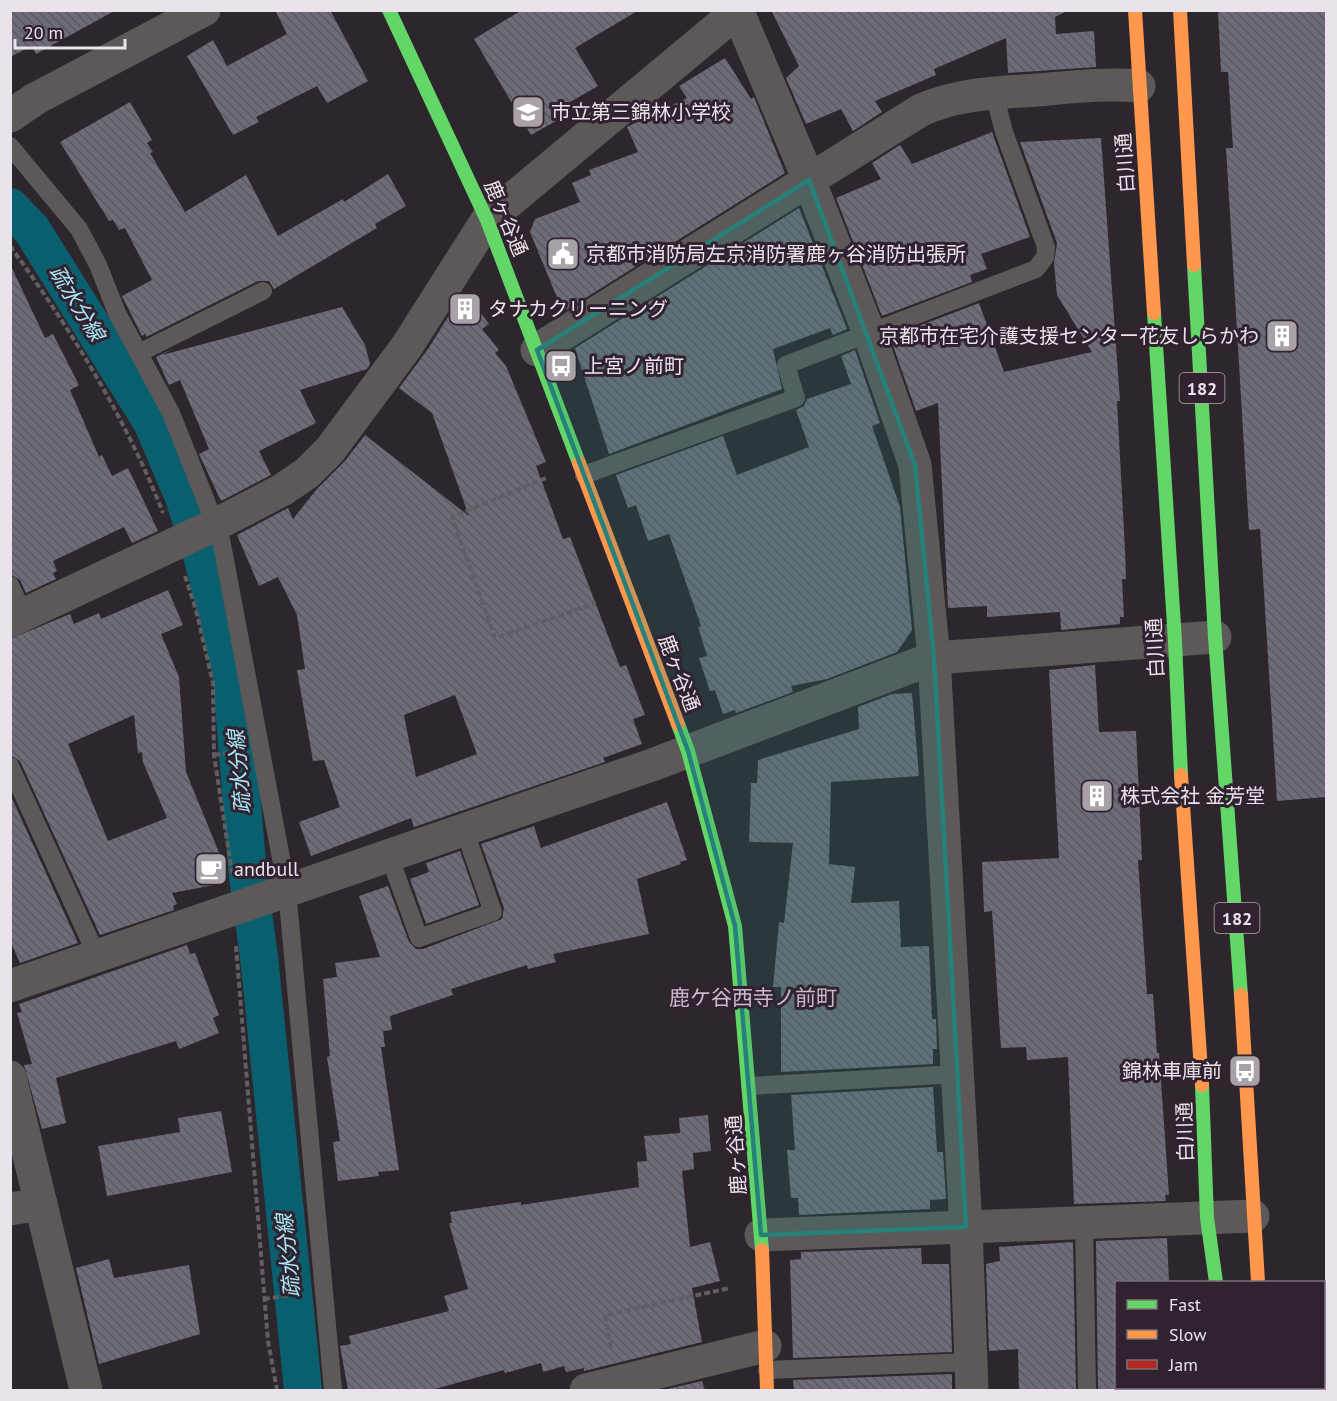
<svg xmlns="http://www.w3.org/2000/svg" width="1337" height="1401" font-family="'PT Sans','Noto Sans JP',sans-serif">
<defs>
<pattern id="building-back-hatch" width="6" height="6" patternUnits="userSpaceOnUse" patternTransform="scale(1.5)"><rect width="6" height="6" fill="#6f6c7a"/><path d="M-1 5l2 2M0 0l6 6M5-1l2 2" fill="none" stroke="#5a5860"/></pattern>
</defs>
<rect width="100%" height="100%" fill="#2d262c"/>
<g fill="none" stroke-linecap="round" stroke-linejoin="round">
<path stroke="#0a5f6f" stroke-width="38" d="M10,207L32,230L152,422L184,497L202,555L231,670L248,876L259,957L303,1390"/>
</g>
<g fill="url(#building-back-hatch)" fill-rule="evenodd">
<path d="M10,10H116L36,54L32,46L10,57Z"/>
<path d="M275,10H330L368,81L327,103L317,86L256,117L259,122L233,135L187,56L213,40L227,66L287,34Z"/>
<path d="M522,10H639L575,48L598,86L551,113L556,121L531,135L474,39Z"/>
<path d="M771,10H1069L1055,17L1056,34L1094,31L1096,67L1008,73L1006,38L934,69L936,75L875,101L882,112L853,131L841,109L806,124L786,78L799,66Z"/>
<path d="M1218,10H1326V797L1277,801L1260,529L1249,530L1226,148H1233L1228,72H1221Z"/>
<path d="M725,58L751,99L754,97L785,173L563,312L530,232L535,219L580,202L572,183L591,175L589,170L638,152L627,127L687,98L679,86Z"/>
<path d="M130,102L152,140L147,143L153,152L150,153L185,212L246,175L278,236L343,199L344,202L388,174L406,206L375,224L377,228L274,289L269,281H258L146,337L145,334L142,336L122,296L152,280L125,228L119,230L113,220L109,221L60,142Z"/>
<path d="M992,132L1030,237L981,254L987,269L970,275L972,282L882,316L836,198L881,179L872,163L900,145L912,164Z"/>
<path d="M1101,138L1120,401H1117L1125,550L1126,579H1122L1124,617H1120V624L1061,630L1060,612L987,617V606L948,608L938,403L916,411L890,337L979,303L1004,372L1092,352L1057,295L1054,263L1057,243L1020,142Z"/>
<path d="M799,208L847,329L833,335L830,328L773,349L782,389L609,454L575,348Z"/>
<path d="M10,264L45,338L53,334L79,385L70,390L99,457L102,455L112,476L128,468L158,531L132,543L124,527L53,561L57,571L53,573L56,579L26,593L20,580L10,574Z"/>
<path d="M467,294L489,324L482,329L499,350L495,353L506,366L546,462L536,466L563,539L570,537L620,667L626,665L645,715L633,719L642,744L603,758L605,762L414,827L411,818L311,856L299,822L340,807L324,760L313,761L297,670L305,669L297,615L278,577L259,586L237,535L288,508L293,519L317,489L345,461L365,435L469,516L432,413L399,388L428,349L453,309ZM455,695L477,754L416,777L404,715Z"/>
<path d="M342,307L365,345L370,364L367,369L300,390L316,423L259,451L271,475L221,501L199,454L209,449L180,380L169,385L156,357L174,348L162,355Z"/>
<path d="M855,350L880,423L872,426L900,507L912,630L897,652L827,679L791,686L793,692L736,713L735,710L723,714L715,690L710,691L699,658L707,656L698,627L701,626L669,534L648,541L636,505L628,508L616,475L723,436L737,475L809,447L796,410L804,406L807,399L851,384L841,356Z"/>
<path d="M168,590L183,625L161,634L179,677L186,772L220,855L225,883L172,893L177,904L173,906L174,910L100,935L20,761L10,755V639L70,614L74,624L99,613L101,619ZM134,715L138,753L142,752L143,762L167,818L108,841L68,744Z"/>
<path d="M1095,665L1099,732L1136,731L1142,860H1138L1147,994H1153L1157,1053H1159L1169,1195H1165L1166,1201L1074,1204L1068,1057L1027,1060L1026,1047L1001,1048L992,911L984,912L982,862L1059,858L1049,670Z"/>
<path d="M912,693L919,776L831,782L829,864L855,867L851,903L899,901L901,947L929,946L932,1019H936L937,1049H933V1064L781,1072V987H773L779,922L784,923L793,843L749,842L751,783H757L758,760L859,729L858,707L892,694Z"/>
<path d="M10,794L78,943L20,963L10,941Z"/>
<path d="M667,802L687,860L680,862L681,864L637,879L649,934L553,954L556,962L528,969L527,965L451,989L453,995L390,1016L392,1030L383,1031L385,1047H381L399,1170L378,1172L379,1176L338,1181L333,1142L340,1141L327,1057L330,1056L323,979L337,977L335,963L380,957L359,896L388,886L409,942L416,949H423L502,919L504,908L481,844L534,826L541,848Z"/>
<path d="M460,851L479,905L426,924L410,879L429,872L426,863Z"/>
<path d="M187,945L190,954L195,953L219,1015L213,1018L219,1033L179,1049L176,1041L56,1078L66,1123L42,1129L24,1065L32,1064L17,1013L22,1012L19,1004Z"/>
<path d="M933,1087L937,1152H943L946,1199L930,1200V1209L799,1215L798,1198H791L787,1150H795L791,1095Z"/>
<path d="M221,1111L232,1172L107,1196L98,1146L180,1132L178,1118Z"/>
<path d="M708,1115L711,1151L693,1153L694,1169L682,1171L690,1247L710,1242L720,1281L692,1288L702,1342L584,1371V1368L566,1372L564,1366L543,1372L541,1363L505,1373L504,1370L431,1390H348L340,1346L351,1344L349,1336L449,1311L444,1296L468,1289L449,1223H452L450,1212L521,1202V1205L639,1187L637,1162L647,1161L644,1136L680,1133L679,1118Z"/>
<path d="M1167,1238L1169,1281L1116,1282V1390H1098L1096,1241Z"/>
<path d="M1073,1242L1076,1390H1019L1018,1349L989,1351L986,1264L1000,1261L999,1247Z"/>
<path d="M921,1248L922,1264H949L952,1352L793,1358L790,1260L801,1259V1252Z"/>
<path d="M109,1259L114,1278L189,1265L200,1334L99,1364L76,1268Z"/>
<path d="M952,1374V1390H794L793,1380Z"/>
<path d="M702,1381L705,1390H663Z"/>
</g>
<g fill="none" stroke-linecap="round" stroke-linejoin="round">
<g stroke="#625d60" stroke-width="4" stroke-dasharray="6 3" stroke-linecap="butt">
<path d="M10,246C70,328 126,418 163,513"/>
<path d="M546,478L452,517L495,638L596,603"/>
<path d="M185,576L196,610L213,683L214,755L232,873"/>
<path d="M214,755L233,752"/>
<path d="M236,946L268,1341L277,1390"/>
<path d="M264,1299L298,1294"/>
<path d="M611,1348L605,1315L730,1288"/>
</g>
<g stroke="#5d5959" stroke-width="18">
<path d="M10,146L79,229L98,265L117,313L171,413L221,539L287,890L333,1390"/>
<path d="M139,353L263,291"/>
<path d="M584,475L796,398L786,365L1036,269L1045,257L1046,247L1004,132L994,93"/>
<path d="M10,585L24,615"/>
<path d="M10,766L97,956"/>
<path d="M389,855L419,938L493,912L464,829"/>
<path d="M750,1086L957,1074"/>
<path d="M1084,1222L1087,1390"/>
<path d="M767,1370L971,1362"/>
</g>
<g stroke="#5d5959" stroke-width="33">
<path d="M738,12L809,180L869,333L915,465L934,658L966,1227L972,1390"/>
<path d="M10,116L35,99L204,10"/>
<path d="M537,350L921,110C959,93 997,93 1038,90C1072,87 1105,83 1139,86"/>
<path d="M10,621L215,525L282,490L307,473L330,450L407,346L487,220L739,10"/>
<path d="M10,986L652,765L934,658L1215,637"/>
<path d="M10,1077L86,1390"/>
<path d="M10,1209L41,1204"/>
<path d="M761,1235L1253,1216"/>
<path d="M586,1390L765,1346"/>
</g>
<g stroke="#63d668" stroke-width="14">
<path d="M389,10L487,220L579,463"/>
<path d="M1194,265L1215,637L1241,995"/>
<path d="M1154,313L1175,641L1181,775"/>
<path d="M678,724L688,751L735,926L762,1250"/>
<path d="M1202,1085L1207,1218L1216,1282"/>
<path d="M1234,1388V1390"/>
</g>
<g stroke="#ff974d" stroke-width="14">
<path d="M1135,10L1154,313"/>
<path d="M1180,10L1194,265"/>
<path d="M579,463L678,724"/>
<path d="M1181,775L1202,1085"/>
<path d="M1241,995L1258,1282"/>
<path d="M762,1250L767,1390"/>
</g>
<path stroke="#b3261e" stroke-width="14" d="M1280,1388L1281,1390"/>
</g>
<path fill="#25817a" fill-opacity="0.2" stroke="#25817a" stroke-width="4.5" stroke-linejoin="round" d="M809,180L915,465L934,658L966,1227L761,1235L735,926L688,751L537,350Z"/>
<defs>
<g id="school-square" transform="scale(1.725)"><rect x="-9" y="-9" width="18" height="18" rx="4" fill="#a8a1a8" stroke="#30232f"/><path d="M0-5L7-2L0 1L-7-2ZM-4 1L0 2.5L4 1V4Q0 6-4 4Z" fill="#fff"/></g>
<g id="civic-square" transform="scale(1.725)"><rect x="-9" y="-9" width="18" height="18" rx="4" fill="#a8a1a8" stroke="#30232f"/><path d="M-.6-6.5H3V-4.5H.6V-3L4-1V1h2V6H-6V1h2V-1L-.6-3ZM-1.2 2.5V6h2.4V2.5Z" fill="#fff"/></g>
<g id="building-square" transform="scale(1.725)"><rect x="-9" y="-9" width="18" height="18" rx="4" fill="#a8a1a8" stroke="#30232f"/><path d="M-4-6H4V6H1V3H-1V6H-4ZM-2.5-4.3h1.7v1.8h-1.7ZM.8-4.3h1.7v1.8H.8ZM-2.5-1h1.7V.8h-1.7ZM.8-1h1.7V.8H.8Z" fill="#fff"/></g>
<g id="bus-square" transform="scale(1.725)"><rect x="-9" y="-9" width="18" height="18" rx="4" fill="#a8a1a8" stroke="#30232f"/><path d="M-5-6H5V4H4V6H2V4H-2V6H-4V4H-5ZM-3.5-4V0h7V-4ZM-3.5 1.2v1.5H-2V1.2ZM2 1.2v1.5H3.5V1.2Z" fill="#fff"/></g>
<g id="cafe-square" transform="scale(1.725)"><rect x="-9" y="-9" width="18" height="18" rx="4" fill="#a8a1a8" stroke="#30232f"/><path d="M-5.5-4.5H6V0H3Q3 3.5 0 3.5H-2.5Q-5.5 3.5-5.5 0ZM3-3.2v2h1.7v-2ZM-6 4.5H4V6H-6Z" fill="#fff"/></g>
</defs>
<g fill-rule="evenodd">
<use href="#school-square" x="528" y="112"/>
<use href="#civic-square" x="563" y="254"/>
<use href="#building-square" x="465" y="309"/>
<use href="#building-square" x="1282" y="336"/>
<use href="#bus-square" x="561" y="366"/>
<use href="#building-square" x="1097" y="796"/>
<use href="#cafe-square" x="211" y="869"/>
<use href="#bus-square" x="1245" y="1071"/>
</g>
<g text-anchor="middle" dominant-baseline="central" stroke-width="6" stroke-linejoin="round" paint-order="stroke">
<g fill="#30232f" stroke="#b3a9b3" stroke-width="1.5">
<rect x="1179.5" y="373" width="45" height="30" rx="4.5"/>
<rect x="1214.5" y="903" width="45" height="30" rx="4.5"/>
</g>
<g font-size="18" font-weight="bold" fill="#ebe3eb">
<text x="1202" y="388">182</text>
<text x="1237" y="918">182</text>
</g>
<g font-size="20" fill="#ebe3eb" stroke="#30232f" text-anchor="start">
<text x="551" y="112">市立第三錦林小学校</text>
<text x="586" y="254">京都市消防局左京消防署鹿ヶ谷消防出張所</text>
<text x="488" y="309">タナカクリーニング</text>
<text x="1259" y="336" text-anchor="end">京都市在宅介護支援センター花友しらかわ</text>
<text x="584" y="366">上宮ノ前町</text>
<text x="1120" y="796">株式会社 金芳堂</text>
<text x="234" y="869">andbull</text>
<text x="1222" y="1071" text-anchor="end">錦林車庫前</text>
</g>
<g font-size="20" fill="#ebe3eb" stroke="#30232f">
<text transform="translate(1125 163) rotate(-94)">白川通</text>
<text transform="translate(506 218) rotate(67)">鹿ヶ谷通</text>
<text transform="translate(1155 648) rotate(-93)">白川通</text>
<text transform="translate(679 673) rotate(69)">鹿ヶ谷通</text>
<text transform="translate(1185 1132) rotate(-92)">白川通</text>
<text transform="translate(736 1155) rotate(-94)">鹿ヶ谷通</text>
</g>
<g font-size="21" font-style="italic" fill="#a9e7f7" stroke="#30232f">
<text transform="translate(77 303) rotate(58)">疏水分線</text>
<text transform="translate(239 772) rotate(-95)">疏水分線</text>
<text transform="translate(288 1256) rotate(-96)">疏水分線</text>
</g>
<g font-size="21" fill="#cab9c8" stroke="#30232f">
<text x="753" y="997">鹿ケ谷西寺ノ前町</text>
</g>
</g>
<rect width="1337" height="1401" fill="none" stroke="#ebe3eb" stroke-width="24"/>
<rect x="1115" y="1281" width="210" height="108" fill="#30232f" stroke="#7b707a" stroke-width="1.5"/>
<rect x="1127" y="1300" width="30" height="9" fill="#63d668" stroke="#7b707a" stroke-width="1.5"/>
<text x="1169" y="1311" font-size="18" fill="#ebe3eb">Fast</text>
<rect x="1127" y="1330" width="30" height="9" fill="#ff974d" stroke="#7b707a" stroke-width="1.5"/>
<text x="1169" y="1341" font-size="18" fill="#ebe3eb">Slow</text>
<rect x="1127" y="1360" width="30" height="9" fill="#b3261e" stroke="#7b707a" stroke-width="1.5"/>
<text x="1169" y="1371" font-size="18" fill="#ebe3eb">Jam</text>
<path d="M15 39v9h110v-9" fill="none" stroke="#ebe3eb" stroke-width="3"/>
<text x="24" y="39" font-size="18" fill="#ebe3eb" stroke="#30232f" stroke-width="4.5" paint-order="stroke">20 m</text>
</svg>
